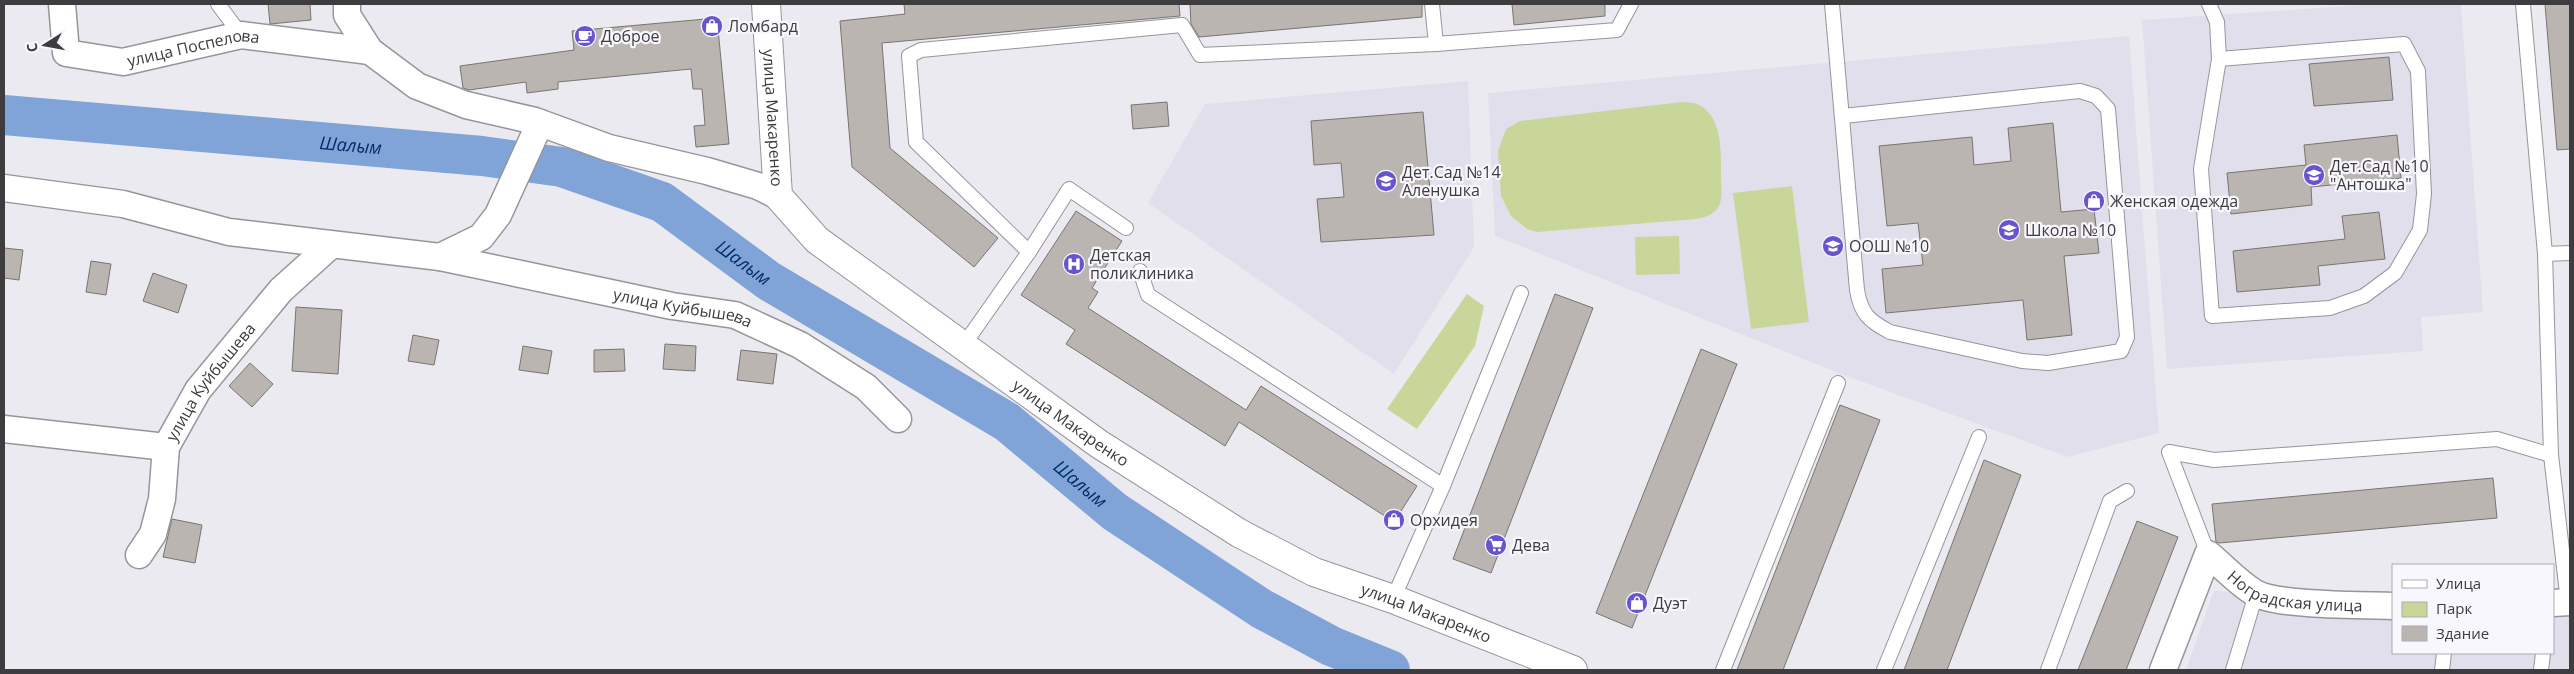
<svg xmlns="http://www.w3.org/2000/svg" width="2574" height="674" font-family="'Open Sans',sans-serif">
<rect width="100%" height="100%" fill="#ebeaf0"/>
<g fill="#e2dfec">
<path d="M2378,4H2461L2483,312L2421,317L2423,351L2167,369L2142,20Z"/>
<path d="M2129,36L2159,433L2068,457L1841,374L1495,236L1488,93Z"/>
<path d="M1468,81L1474,247L1394,374L1148,203L1205,104Z"/>
<path d="M2214,590L2345,612H2393V653H2553V612H2570V670H2186Z"/>
</g>
<g fill="#c9d699">
<path d="M1682,102C1687,103 1693,102 1697,104C1723,115 1721,153 1721,175C1721,185 1723,197 1719,206C1714,215 1705,217 1696,219L1537,232L1527,229L1511,216L1501,196L1498,151L1506,129L1520,121Z"/>
<path d="M1792,186L1809,322L1751,329L1733,193Z"/>
<path d="M1679,236L1680,274L1636,275L1635,237Z"/>
<path d="M1467,294L1484,306L1475,346L1417,429L1387,409Z"/>
</g>
<g fill="none" stroke-linecap="round" stroke-linejoin="round">
<path stroke="#80a4d7" stroke-width="40" id="s1" d="M4,115L482,156L562,167L662,202L769,281L1007,422L1115,512L1262,609L1331,646L1390,670"/>
</g>
<g fill="#bbb5b1" stroke="#7a7471">
<path d="M268,4H310L311,20L270,24Z"/>
<path d="M904,4H1179L1180,16L882,43L890,148L998,238L974,267L852,167L840,21L905,14Z"/>
<path d="M1190,4H1422V17L1199,37L1191,24Z"/>
<path d="M1512,4H1605V16L1514,25Z"/>
<path d="M2545,4H2570V149L2557,150Z"/>
<path d="M717,18L729,144L696,147L694,126L705,125L702,89H693L691,69L558,82V89L527,93L526,82L469,90L463,88L460,66L574,50L572,31Z"/>
<path d="M2389,57L2393,100L2314,106L2309,64Z"/>
<path d="M1167,102L1169,126L1133,129L1131,105Z"/>
<path d="M1423,112L1434,235L1321,242L1317,199L1344,197L1341,163L1314,165L1311,121Z"/>
<path d="M2053,123L2061,212L2094,209L2099,253L2064,256L2072,335L2027,340L2023,300L1886,313L1882,269L1923,265L1918,223L1887,226L1879,146L1972,137L1974,165L2011,161L2008,128Z"/>
<path d="M2397,135L2401,178L2311,187L2312,205L2231,214L2227,173L2306,165L2304,145Z"/>
<path d="M1076,211L1122,241L1092,288L1098,292L1088,308L1246,410L1261,386L1417,486L1394,522L1239,422L1225,446L1066,344L1075,330L1021,295Z"/>
<path d="M2379,212L2385,259L2318,266L2320,285L2237,292L2233,251L2345,239L2342,216Z"/>
<path d="M4,248L23,250L19,280L4,278Z"/>
<path d="M91,261L111,264L106,295L86,292Z"/>
<path d="M153,273L187,285L178,313L143,301Z"/>
<path d="M1555,294L1593,308L1491,573L1453,559Z"/>
<path d="M296,307L342,310L338,374L292,371Z"/>
<path d="M413,335L439,340L434,365L408,361Z"/>
<path d="M665,344L696,346L695,371L663,369Z"/>
<path d="M523,346L552,351L548,374L519,370Z"/>
<path d="M624,349L625,371L594,372V350Z"/>
<path d="M1701,349L1737,364L1632,628L1596,613Z"/>
<path d="M741,350L777,354L773,384L737,380Z"/>
<path d="M250,363L273,384L252,407L229,386Z"/>
<path d="M1840,405L1880,420L1783,670H1737Z"/>
<path d="M1984,460L2021,475L1947,670H1904Z"/>
<path d="M2493,478L2497,518L2219,543L2216,542L2212,504Z"/>
<path d="M172,519L202,525L195,563L163,557Z"/>
<path d="M2137,521L2178,537L2126,670H2078Z"/>
</g>
<g fill="none" stroke-linecap="round" stroke-linejoin="round">
<g stroke="#96959b" stroke-width="16">
<g id="lane">
<path d="M218,4L241,35"/>
<path d="M1832,4L1857,290C1861,314 1869,321 1890,332L2022,361L2048,363L2121,351L2127,337L2108,109L2096,96L2080,91L1843,116"/>
<path d="M2209,4L2217,22L2219,59L2201,169L2212,316L2330,308L2364,296L2395,273L2420,230L2424,194L2418,71L2404,44L2219,59"/>
<path d="M2523,4L2545,254L2570,253"/>
<path d="M1436,44L1617,30L1631,4"/>
<path d="M1029,252L916,142L909,56L921,50L1182,25L1200,55L1436,44L1432,4"/>
<path d="M2545,254L2551,455L2568,602"/>
<path d="M1140,271L1148,295L1443,486"/>
<path d="M963,346L1029,252L1069,189L1126,228"/>
<path d="M2208,554L2169,452L2214,460L2497,439L2551,455"/>
<path d="M1393,599L1443,486L1521,293"/>
<path d="M1723,670L1838,383"/>
<path d="M1884,670L1979,437"/>
<path d="M2048,670L2110,501L2127,491"/>
<path d="M2233,670L2256,594"/>
<path d="M2442,670L2444,653"/>
<path d="M2541,670L2543,653"/>
</g>
</g>
<g stroke="#96959b" stroke-width="29">
<g id="street">
<path id="s2" d="M62,4L66,53L123,62L241,35L370,51"/>
<path d="M347,4V15L370,51L417,86L466,105L535,121L609,148L707,171L758,186L778,196"/>
<path d="M4,188L123,204L229,232L440,257L481,237L498,215L540,123"/>
<path id="s3" d="M440,257L672,306L735,315L800,345L866,387L898,419"/>
<path id="s4" d="M4,429L166,447L198,390L281,290L331,245"/>
<path d="M139,555L153,534L162,499L166,447"/>
<path d="M2553,603L2570,602"/>
<path id="s5" d="M2163,670L2208,554C2223,566 2238,583 2255,593C2277,606 2364,605 2393,606"/>
</g>
</g>
<g stroke="#96959b" stroke-width="30">
<g id="secondary">
<path id="s6" d="M766,4L778,196L817,240L1099,444L1239,533L1314,572L1393,599L1573,670"/>
</g>
</g>
<use href="#lane" stroke="#fff" stroke-width="14"/>
<use href="#street" stroke="#fff" stroke-width="26"/>
<use href="#secondary" stroke="#fff" stroke-width="28"/>
</g>
<defs>
<g id="shop-disc" transform="scale(1.125)"><circle r="9.5" fill="#6854cd" stroke="#f8f7fd"/><path d="M-5-2.5h2.3a2.7 3.5 0 0 1 5.4 0H5L5.5 6h-11ZM-1.5-2.5h3a1.5 2.3 0 0 0-3 0Z" fill="#fff"/></g>
<g id="cafe-disc" transform="scale(1.125)"><circle r="9.5" fill="#6854cd" stroke="#f8f7fd"/><path d="M-5.5-4.5H6V0H3Q3 3.5 0 3.5H-2.5Q-5.5 3.5-5.5 0ZM3-3.2v2h1.7v-2ZM-6 4.5H4V6H-6Z" fill="#fff"/></g>
<g id="school-disc" transform="scale(1.125)"><circle r="9.5" fill="#6854cd" stroke="#f8f7fd"/><path d="M0-5L7-2L0 1L-7-2ZM-4 1L0 2.5L4 1V4Q0 6-4 4Z" fill="#fff"/></g>
<g id="hospital-disc" transform="scale(1.125)"><circle r="9.5" fill="#6854cd" stroke="#f8f7fd"/><path d="M-5-5h3v3.5h4V-5h3V5h-3V1.5h-4V5h-3Z" fill="#fff"/></g>
<g id="supermarket-disc" transform="scale(1.125)"><circle r="9.5" fill="#6854cd" stroke="#f8f7fd"/><path d="M-6-5.5h2.5l.6 2H6L4.5 2H-2.5L-4.4-4H-6ZM-1.5 3.2a1.3 1.3 0 1 0 .1 0ZM3 3.2a1.3 1.3 0 1 0 .1 0Z" fill="#fff"/></g>
</defs>
<g fill-rule="evenodd">
<use href="#shop-disc" x="712" y="26"/>
<use href="#cafe-disc" x="585" y="36"/>
<use href="#school-disc" x="2314" y="175"/>
<use href="#school-disc" x="1386" y="181"/>
<use href="#shop-disc" x="2094" y="201"/>
<use href="#school-disc" x="2009" y="230"/>
<use href="#school-disc" x="1833" y="246"/>
<use href="#hospital-disc" x="1074" y="264"/>
<use href="#shop-disc" x="1394" y="520"/>
<use href="#supermarket-disc" x="1496" y="545"/>
<use href="#shop-disc" x="1637" y="603"/>
</g>
<g text-anchor="middle" dominant-baseline="central" stroke-width="4.5" stroke-linejoin="round" paint-order="stroke">
<g font-size="16" fill="#3d3c3e" stroke="#f8f7fd" text-anchor="start">
<text x="728" y="26">Ломбард</text>
<text x="601" y="36">Доброе</text>
<text x="2330" y="166">Дет.Сад №10<tspan x="2330" dy="18">"Антошка"</tspan></text>
<text x="1402" y="172">Дет.Сад №14<tspan x="1402" dy="18">Аленушка</tspan></text>
<text x="2110" y="201">Женская одежда</text>
<text x="2025" y="230">Школа №10</text>
<text x="1849" y="246">ООШ №10</text>
<text x="1090" y="255">Детская<tspan x="1090" dy="18">поликлиника</tspan></text>
<text x="1410" y="520">Орхидея</text>
<text x="1512" y="545">Дева</text>
<text x="1653" y="603">Дуэт</text>
</g>
<g font-size="16" fill="#3d3c3e" stroke="#f8f7fd">
<text stroke="none"><textPath href="#s2" startOffset="179">улица Поспелова</textPath></text>
<text stroke="none"><textPath href="#s6" startOffset="114">улица Макаренко</textPath></text>
<text stroke="none"><textPath href="#s3" startOffset="248">улица Куйбышева</textPath></text>
<text stroke="none"><textPath href="#s4" startOffset="242">улица Куйбышева</textPath></text>
<text stroke="none"><textPath href="#s6" startOffset="564">улица Макаренко</textPath></text>
<text stroke="none"><textPath href="#s5" startOffset="224">Ноградская улица</textPath></text>
<text stroke="none"><textPath href="#s6" startOffset="969">улица Макаренко</textPath></text>
</g>
<g font-size="18" font-style="italic" fill="#002d69" stroke="#f8f7fd">
<text stroke="none"><textPath href="#s1" startOffset="348">Шалым</textPath></text>
<text stroke="none"><textPath href="#s1" startOffset="768">Шалым</textPath></text>
<text stroke="none"><textPath href="#s1" startOffset="1172">Шалым</textPath></text>
</g>
</g>
<rect width="2574" height="674" fill="none" stroke="#3d3c3e" stroke-width="10"/>
<rect x="2392" y="564" width="162" height="90" fill="#f8f7fd" stroke="#adacb1"/>
<rect x="2402" y="580" width="25" height="8" fill="#ffffff" stroke="#adacb1"/>
<text x="2436" y="589" font-size="15" fill="#3d3c3e">Улица</text>
<rect x="2402" y="602" width="25" height="15" fill="#c9d699" stroke="#adacb1"/>
<text x="2436" y="614" font-size="15" fill="#3d3c3e">Парк</text>
<rect x="2402" y="626" width="25" height="15" fill="#bbb5b1" stroke="#adacb1"/>
<text x="2436" y="639" font-size="15" fill="#3d3c3e">Здание</text>
<g transform="translate(45 45) rotate(259)" stroke="#f8f7fd" stroke-width="4" paint-order="stroke">
<path d="M0-4L9 19L0 12L-9 19Z" fill="#3d3c3e"/>
<text y="-8" font-size="14" font-weight="bold" text-anchor="middle" fill="#3d3c3e">С</text>
</g>
</svg>
